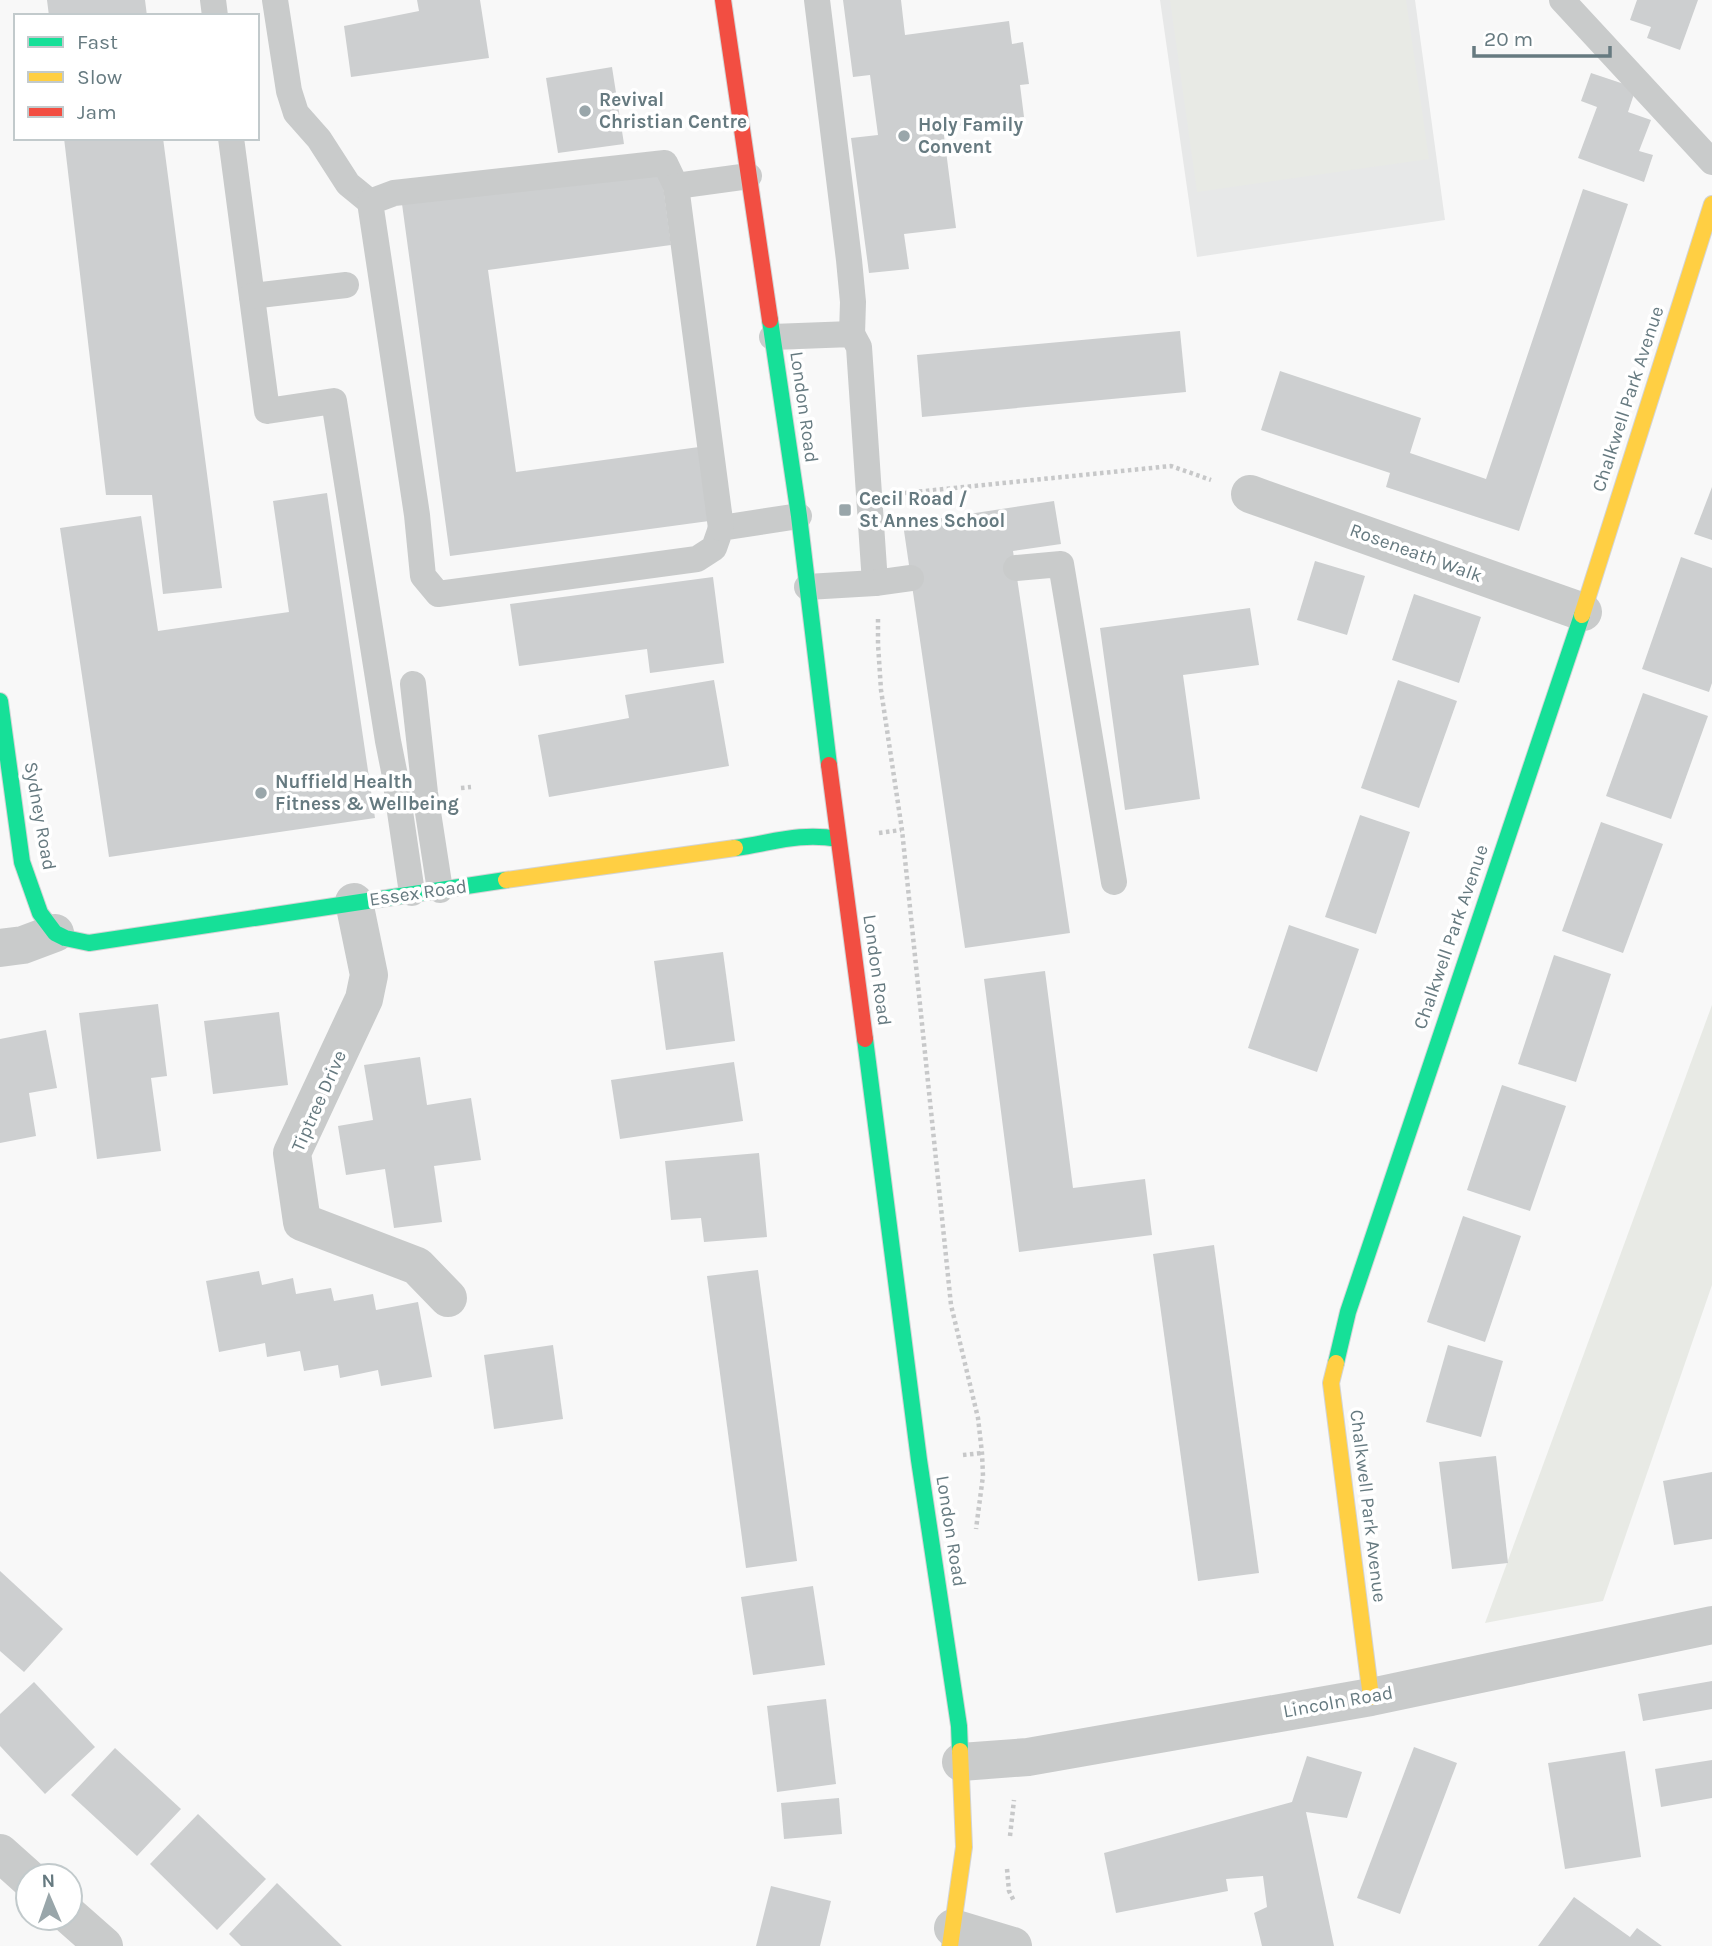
<svg xmlns="http://www.w3.org/2000/svg" width="1712" height="1946" font-family="Karla,sans-serif">
<rect width="100%" height="100%" fill="#f8f8f8"/>
<path fill="#e7e8e8" d="M1160,0H1415L1445,220L1197,257Z"/>
<g fill="#e8eae5">
<path d="M1170,0H1406L1429,159L1197,192Z"/>
<path d="M1712,1005V1285L1603,1601L1485,1623Z"/>
</g>
<g fill="#cdcfd0">
<path d="M47,0H145L147,16H49Z"/>
<path d="M417,0H480L489,58L351,77L344,26L419,11Z"/>
<path d="M843,0H901L905,35L1009,21L1012,44L1023,42L1029,84L1020,85L1024,117L943,128L956,228L904,234L909,269L869,273L851,138L878,135L870,75L853,77Z"/>
<path d="M1637,0H1698L1680,50L1647,38L1651,27L1630,20Z"/>
<path d="M612,67L624,144L558,153L546,78Z"/>
<path d="M1591,73L1636,88L1628,112L1651,120L1639,151L1653,155L1644,182L1578,158L1597,107L1581,101Z"/>
<path d="M64,138H163L222,588L163,594L152,495H106Z"/>
<path d="M661,170L671,245L488,270L516,472L699,447L709,521L450,556L402,204Z"/>
<path d="M1583,189L1628,204L1519,531L1386,487L1390,473L1261,430L1280,371L1421,418L1410,453L1486,479Z"/>
<path d="M1180,331L1186,392L922,417L917,355Z"/>
<path d="M1712,487V540L1694,534Z"/>
<path d="M327,493L375,818L109,857L60,528L141,516L158,631L289,612L273,501Z"/>
<path d="M1054,501L1061,544L1013,551L1070,933L965,948L903,524Z"/>
<path d="M1681,557L1712,568V683L1709,692L1642,669Z"/>
<path d="M1315,561L1365,576L1347,635L1297,620Z"/>
<path d="M713,577L724,663L650,673L647,649L519,666L510,604Z"/>
<path d="M1414,594L1481,617L1459,683L1392,660Z"/>
<path d="M1250,608L1259,665L1183,675L1200,799L1125,810L1100,628Z"/>
<path d="M714,680L729,766L549,797L538,735L629,718L625,695Z"/>
<path d="M1398,680L1457,701L1419,808L1361,788Z"/>
<path d="M1643,693L1708,716L1671,819L1606,796Z"/>
<path d="M1360,815L1410,832L1376,934L1325,917Z"/>
<path d="M1601,822L1663,844L1623,953L1562,931Z"/>
<path d="M1289,925L1359,949L1317,1072L1248,1048Z"/>
<path d="M723,952L735,1041L666,1050L654,961Z"/>
<path d="M1554,955L1611,974L1576,1082L1518,1064Z"/>
<path d="M1045,971L1073,1188L1145,1179L1152,1235L1019,1252L984,979Z"/>
<path d="M158,1004L167,1076L151,1078L161,1151L97,1159L79,1013Z"/>
<path d="M279,1012L288,1085L213,1094L204,1021Z"/>
<path d="M46,1030L57,1088L29,1093L36,1136L0,1143V1039Z"/>
<path d="M420,1057L427,1105L471,1098L481,1160L434,1166L442,1222L394,1228L385,1169L346,1175L338,1126L373,1120L364,1065Z"/>
<path d="M734,1062L743,1121L620,1139L611,1080Z"/>
<path d="M1502,1085L1566,1106L1530,1211L1467,1190Z"/>
<path d="M759,1153L767,1237L704,1242L701,1218L671,1220L665,1161Z"/>
<path d="M1463,1216L1521,1236L1485,1342L1427,1322Z"/>
<path d="M1214,1245L1259,1573L1198,1581L1153,1254Z"/>
<path d="M758,1270L797,1561L746,1568L707,1276Z"/>
<path d="M259,1271L262,1285L293,1278L296,1294L331,1288L334,1301L373,1294L376,1310L418,1302L432,1377L381,1386L378,1370L340,1378L338,1365L304,1371L300,1351L267,1357L265,1343L219,1352L206,1281Z"/>
<path d="M553,1345L563,1419L494,1429L484,1355Z"/>
<path d="M1448,1345L1503,1361L1481,1437L1426,1422Z"/>
<path d="M1496,1456L1508,1563L1452,1569L1439,1462Z"/>
<path d="M1712,1472V1539L1674,1545L1663,1481Z"/>
<path d="M0,1571L63,1629L24,1672L0,1651Z"/>
<path d="M813,1586L825,1665L753,1675L741,1597Z"/>
<path d="M1712,1681V1709L1643,1721L1638,1694Z"/>
<path d="M34,1682L95,1747L45,1794L0,1746V1714Z"/>
<path d="M826,1699L836,1784L777,1792L767,1706Z"/>
<path d="M1414,1747L1457,1763L1400,1914L1357,1898Z"/>
<path d="M115,1748L181,1809L137,1856L71,1795Z"/>
<path d="M1625,1751L1641,1857L1565,1869L1548,1763Z"/>
<path d="M1307,1756L1362,1772L1347,1818L1306,1812L1334,1946H1262L1254,1913L1267,1907L1263,1876L1226,1879L1228,1891L1116,1913L1104,1853L1292,1802Z"/>
<path d="M1712,1760V1798L1661,1807L1655,1769Z"/>
<path d="M839,1798L842,1834L784,1839L781,1803Z"/>
<path d="M198,1814L266,1879L217,1930L150,1864Z"/>
<path d="M277,1883L342,1946H241L229,1934Z"/>
<path d="M771,1886L831,1901L820,1946H756Z"/>
<path d="M1574,1897L1630,1937L1637,1928L1662,1946H1538Z"/>
</g>
<g fill="none" stroke-linecap="round" stroke-linejoin="round">
<g stroke="#d3d4d5" stroke-width="18">
<g id="fast">
<path d="M770,320L799,516L829,765"/>
<path d="M0,701L22,862L40,913L55,933L65,938L89,943L506,880"/>
<path d="M735,848C772,843 800,832 838,839"/>
<path d="M865,1039L919,1460L959,1726L960,1751"/>
<path d="M1336,1363L1348,1312L1582,615"/>
</g>
</g>
<g stroke="#d3d4d5" stroke-width="18">
<g id="slow">
<path d="M1582,615L1712,204"/>
<path d="M506,880L735,848"/>
<path d="M1336,1363L1331,1383L1371,1697"/>
<path d="M950,1946L964,1847L960,1751"/>
</g>
</g>
<g stroke="#d3d4d5" stroke-width="18">
<g id="jam">
<path d="M723,0L770,320"/>
<path d="M829,765L865,1039"/>
</g>
</g>
<g stroke="#c7c8c9" stroke-width="4.5" stroke-dasharray="3.5 3.5" stroke-linecap="butt">
<path d="M905,493L1171,466L1211,480"/>
<path d="M878,619V644L881,690L902,830L951,1305L978,1418L982,1453L983,1476L976,1529"/>
<path d="M461,788L471,787"/>
<path d="M879,833L901,830"/>
<path d="M963,1455L982,1453"/>
<path d="M1010,1836L1014,1800"/>
<path d="M1007,1869L1009,1891L1014,1901"/>
</g>
<g stroke="#c9cbcb" stroke-width="26">
<path d="M213,0L215,16"/>
<path d="M275,0L289,91L296,113L319,139L348,184L370,202"/>
<path d="M817,0L849,260L853,302L852,334"/>
<path d="M1562,0L1712,162"/>
<path d="M231,138L267,411L334,401L388,741L394,771L412,893"/>
<path d="M749,176L676,186L665,163L394,193L370,202L417,515L423,576L438,594L697,559L714,548L721,528L799,516"/>
<path d="M676,186L721,528"/>
<path d="M252,296L346,285"/>
<path d="M772,337L852,334L859,347L875,583"/>
<path d="M1016,568L1061,564L1114,882"/>
<path d="M807,587L875,583L911,578"/>
<path d="M413,684L425,793L440,890"/>
</g>
<g stroke="#c9cbcb" stroke-width="38">
<path d="M1250,494L1583,612"/>
<path d="M354,902L369,975L364,999L292,1153L302,1222L417,1266L448,1298"/>
<path d="M0,948L23,945L55,933"/>
<path d="M961,1762L1028,1757L1371,1697L1712,1625"/>
<path d="M0,1853L28,1878"/>
<path d="M70,1916L104,1946"/>
<path d="M953,1928L1013,1946"/>
</g>
<use href="#fast" stroke="#16e098" stroke-width="16"/>
<use href="#slow" stroke="#ffcf43" stroke-width="16"/>
<use href="#jam" stroke="#f24e42" stroke-width="16"/>
</g>
<g fill="#99a6aa" stroke="#fff" stroke-width="2.5">
<circle cx="585" cy="111" r="7"/>
<circle cx="904" cy="136" r="7"/>
<rect x="838" y="503" width="14" height="14" rx="3.5"/>
<circle cx="261" cy="793" r="7"/>
</g>
<g text-anchor="middle" dominant-baseline="central" stroke-width="7" stroke-linejoin="round" paint-order="stroke">
<g font-size="19" font-weight="bold" fill="#667a80" stroke="#fff" text-anchor="start">
<text x="599" y="100">Revival<tspan x="599" dy="22">Christian Centre</tspan></text>
<text x="918" y="125">Holy Family<tspan x="918" dy="22">Convent</tspan></text>
<text x="859" y="499">Cecil Road /<tspan x="859" dy="22">St Annes School</tspan></text>
<text x="275" y="782">Nuffield Health<tspan x="275" dy="22">Fitness &amp; Wellbeing</tspan></text>
</g>
<g font-size="19" fill="#667a80" stroke="#fff">
<text transform="translate(1628 399) rotate(-72)">Chalkwell Park Avenue</text>
<text transform="translate(804 407) rotate(82)">London Road</text>
<text transform="translate(1416 553) rotate(20)">Roseneath Walk</text>
<text transform="translate(40 816) rotate(80)">Sydney Road</text>
<text transform="translate(418 893) rotate(-8)">Essex Road</text>
<text transform="translate(1451 937) rotate(-71)">Chalkwell Park Avenue</text>
<text transform="translate(877 970) rotate(82)">London Road</text>
<text transform="translate(319 1101) rotate(-66)">Tiptree Drive</text>
<text transform="translate(1368 1506) rotate(83)">Chalkwell Park Avenue</text>
<text transform="translate(951 1531) rotate(81)">London Road</text>
<text transform="translate(1338 1702) rotate(-10)">Lincoln Road</text>
</g>
</g>
<rect x="14" y="14" width="245" height="126" fill="#ffffff" stroke="#c2cacc" stroke-width="2"/>
<rect x="28" y="37" width="35" height="10" fill="#16e098" stroke="#c2cacc" stroke-width="2"/>
<text x="77" y="49" font-size="21" fill="#667a80">Fast</text>
<rect x="28" y="72" width="35" height="10" fill="#ffcf43" stroke="#c2cacc" stroke-width="2"/>
<text x="77" y="84" font-size="21" fill="#667a80">Slow</text>
<rect x="28" y="107" width="35" height="10" fill="#f24e42" stroke="#c2cacc" stroke-width="2"/>
<text x="77" y="119" font-size="21" fill="#667a80">Jam</text>
<g transform="translate(49 1897) rotate(358)"><circle r="33" fill="#ffffff" stroke="#c2cacc" stroke-width="2"/>
<path d="M0-5L12 26L0 18L-12 26Z" fill="#99a6aa"/>
<text y="-10" font-size="19" font-weight="bold" text-anchor="middle" fill="#667a80">N</text>
</g>
<path d="M1474 46v10h136v-10" fill="none" stroke="#667a80" stroke-width="3.5"/>
<text x="1484" y="46" font-size="21" fill="#667a80" stroke="#ffffff" stroke-width="5" paint-order="stroke">20 m</text>
</svg>
